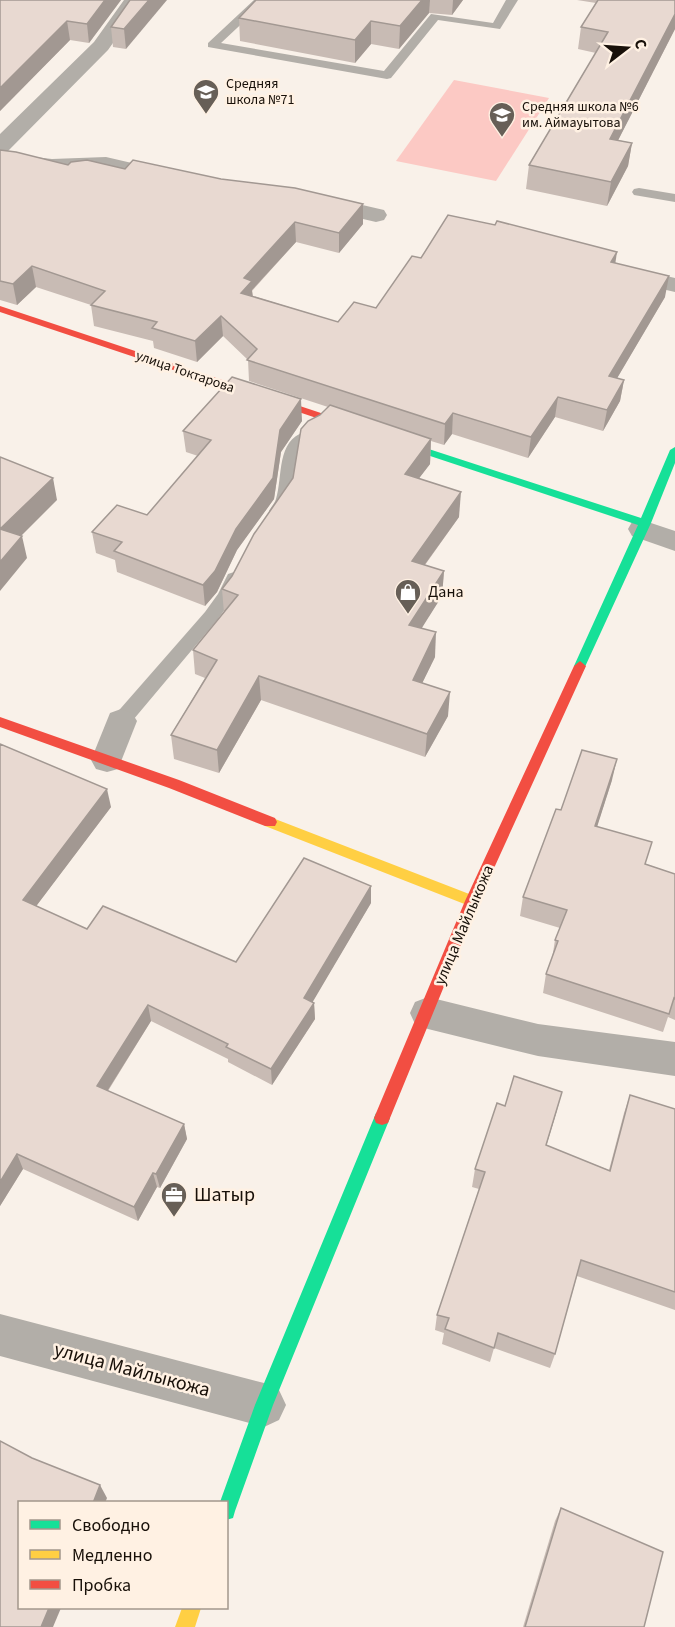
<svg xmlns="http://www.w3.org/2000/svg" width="675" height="1627" font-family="'Source Sans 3',sans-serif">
<rect width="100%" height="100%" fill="#f9f1e9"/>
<path fill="#fcc9c4" d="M454,80L549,98L496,181L396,161Z"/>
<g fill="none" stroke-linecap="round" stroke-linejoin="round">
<g fill="#b2aea8" fill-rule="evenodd">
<path d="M254,0H267L221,43L384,71L431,14L493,23L506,0H518L500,29L438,20L391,78L387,79L208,47V43Z"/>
<path d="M639,188L675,194V202L634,195L632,192L634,189Z"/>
<path d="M305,432L313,437L299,453L292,501L283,515H271L269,511C271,507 275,503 276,499C283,477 276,440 305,432Z"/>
<path d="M234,572L240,574L243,578L232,600L217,620L128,726L121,728L114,726L112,721L114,716L205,612L218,594L228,574Z"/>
</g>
<g fill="#b2aea8" fill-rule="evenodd">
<path d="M124,0H143L108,50L8,151L0,152V134L94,42Z"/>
<path d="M0,153L52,159L106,157L175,173L178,178L175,183L167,185L106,171L52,173L0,167Z"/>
<path d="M319,195L384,210L387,215L384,220L376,222L311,207L308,202L311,197Z"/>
<path d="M627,267L675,278V292L619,279L615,274L619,269Z"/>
<path d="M642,520L675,531V551L632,536L628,529L632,522Z"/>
<path d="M121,709L132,713L137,721L118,769L107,772L96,769L91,760L110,713Z"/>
<path d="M428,997L538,1024L675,1042V1076L538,1056L428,1029L415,1024L410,1013L415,1002Z"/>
<path d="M0,1314L264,1383L279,1390L286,1405L279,1420L264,1427L0,1356Z"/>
</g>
<g fill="#16e098" fill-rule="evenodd">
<path d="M395,438L641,518L670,450L675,447V463L651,523L584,669L580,671L574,666L638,525L391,443V439Z"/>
<path d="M382,1111L388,1113L390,1118L273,1405L235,1511L233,1518L226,1520V1502H220L255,1405L374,1118L376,1113Z"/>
</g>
<g fill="#ffcf43" fill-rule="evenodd">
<path d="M270,817L477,897L479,901L477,905L472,907L467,905L265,826L263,822L265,818Z"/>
<path d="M182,1608H201L195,1627H175Z"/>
</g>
<g fill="#f24e42" fill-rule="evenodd">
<path d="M0,306L399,439L400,441L399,443H391L0,312Z"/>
<path d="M580,661L586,666L479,901L390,1118L388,1123L382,1125L376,1123L374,1118L465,901L574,666Z"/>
<path d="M0,717L179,780L275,818L277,822L275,826H265L169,788L0,727Z"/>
</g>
</g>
<g fill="#c8bbb4">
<path d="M0,0H121L89,43L70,40L0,111Z"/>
<path d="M130,0L126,49L113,47L111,27Z"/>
<path d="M256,0H463L452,15L429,13L399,49L371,44L355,63L240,41L239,18Z"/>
<path d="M577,0H675V29L618,140L632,143L628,166L607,206L526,189L529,165L596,53L578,49L581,27L596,3Z"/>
<path d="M0,150L68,165L125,169L221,179L363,204V224L339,253L296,242L252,291L253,296L338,322L376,308L421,258L615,263L665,297L617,378L624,380L620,401L603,431L555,417L528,458L452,434L444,445L431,441L430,464L419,478L459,517L425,565L444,571L442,596L421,628L435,657L422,683L448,716L425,757L261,700L219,773L174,759L171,735L205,678L195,674L193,650L224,613L222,589L232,576L293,478L320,415L328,407L249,381L248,360L223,336L197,362L154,348L153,341L94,326L91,305L36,287L17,305L0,300Z"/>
<path d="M302,421L281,452L274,499L237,550L217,592L205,606L117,572L115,560L96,553L92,532L147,515L198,456L186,452L183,431Z"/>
<path d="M0,744L111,807L36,906L87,929L236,962L371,903L312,1002L314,1003L315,1019L272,1085L228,1062V1059L151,1021L108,1091L184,1124L187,1139L160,1188L157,1187L138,1221L23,1169L0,1206Z"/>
<path d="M612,780L597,826L646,864L675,874V1020L668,1017L663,1032L543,993L546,974L552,959L555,940L560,928L520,916L523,897L561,810Z"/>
<path d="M630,1095L675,1109V1310L577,1276L555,1354L550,1368L494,1348L490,1362L442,1344L444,1333L435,1330L437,1315L479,1189L472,1187L475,1169L505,1106L557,1110L546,1146L609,1170L624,1113Z"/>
<path d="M561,1508L644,1627H523L555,1521Z"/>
</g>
<g fill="#a29892">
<path d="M105,0H121L89,43L87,24Z"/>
<path d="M149,0H167L126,49L124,29Z"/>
<path d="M422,0H430L429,13L399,49L400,26Z"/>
<path d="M453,0H463L452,15Z"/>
<path d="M675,14V29L607,162L610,139Z"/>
<path d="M67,21L70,40L0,111V88Z"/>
<path d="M371,21V44L355,63V40Z"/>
<path d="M632,143L628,166L607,206L611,182Z"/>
<path d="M363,204V224L339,253V233Z"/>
<path d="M295,222L296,242L252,290L253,301L241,293L244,278Z"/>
<path d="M617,252L614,272L611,262Z"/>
<path d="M32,266L36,287L17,305L13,284Z"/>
<path d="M669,276L665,297L606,397L609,376Z"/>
<path d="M221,316L223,336L197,362L195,341Z"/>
<path d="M624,380L620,401L603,431L607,410Z"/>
<path d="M558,397L555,417L528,458L531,437Z"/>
<path d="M301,399L302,421L281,452L274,499L237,550L217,592L205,606L203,585L280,430Z"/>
<path d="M453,413L452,434L444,445L445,424Z"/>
<path d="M431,439L430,464L404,498L405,474Z"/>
<path d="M53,478L57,500L6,551L0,529Z"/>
<path d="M461,492L459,517L410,585L412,561Z"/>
<path d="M22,536L27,558L0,591V562Z"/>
<path d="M444,571L442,596L408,650L409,625Z"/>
<path d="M436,632L435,657L412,704L413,680Z"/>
<path d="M259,676L261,700L219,773L217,750Z"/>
<path d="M450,692L448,716L425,757L427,734Z"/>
<path d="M617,759L612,780L591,846L595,826Z"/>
<path d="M107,789L111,807L28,917L23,900Z"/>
<path d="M371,886V903L305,1015L304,998Z"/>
<path d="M314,1003L315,1019L272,1085L271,1069Z"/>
<path d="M148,1005L151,1021L101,1101L97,1086Z"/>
<path d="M562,1092L557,1110L541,1163L546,1145Z"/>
<path d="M184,1124L187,1139L160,1188L156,1174Z"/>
<path d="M17,1154L23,1169L0,1206V1182Z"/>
<path d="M153,1173L157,1187L138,1221L134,1207Z"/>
<path d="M100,1485L107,1498L105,1503H93Z"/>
<path d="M49,1608H61L53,1627H41Z"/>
</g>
<g fill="#e8d9d1" stroke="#a29892" stroke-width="1.5">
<path d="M0,0H105L87,24L67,21L0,88Z"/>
<path d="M130,0H149L124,29L111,27Z"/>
<path d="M256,0H422L400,26L371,21L355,40L239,18Z"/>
<path d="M598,0H675V14L610,139L632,143L611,182L529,165L608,32L581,27Z"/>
<path d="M0,150L16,152L68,165L71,162L87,160L125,169L133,160L221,179L295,188L363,204L339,233L295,222L244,278L252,281L241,293L338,322L354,302L376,308L412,256L421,258L448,215L495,225L497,221L617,252L611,262L669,276L609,376L624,380L607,410L558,397L531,437L453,413L445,424L247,360L257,349L221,316L195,341L152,328L157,322L91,305L105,291L32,266L13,284L0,281Z"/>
<path d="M232,377L301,399L280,430L273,478L236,529L215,571L203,585L114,551L122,542L92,532L117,505L147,515L211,440L183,431Z"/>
<path d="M330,405L431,439L405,474L461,492L412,561L444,571L409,625L436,632L413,680L450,692L427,734L259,676L217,750L171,735L217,660L193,650L238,595L222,589L232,576L254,534L293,478L301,429L308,421L320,415Z"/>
<path d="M0,457L53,478L0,529L22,536L0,562Z"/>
<path d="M0,744L107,789L23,900L87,929L103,906L236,962L304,858L371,886L304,998L314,1003L271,1069L226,1047L228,1044L148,1005L97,1086L184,1124L156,1174L153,1173L134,1207L17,1154L0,1182Z"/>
<path d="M582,750L617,759L595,826L652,842L645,864L675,874V999L674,998L669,1014L546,974L558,941L555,940L567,910L523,897L556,809L561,810Z"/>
<path d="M514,1076L562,1092L546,1145L610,1171L630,1095L675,1109V1292L581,1260L555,1354L498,1333L494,1348L445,1329L449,1318L437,1315L485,1172L475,1169L497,1103L505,1106Z"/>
<path d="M0,1441L32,1458L100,1485L93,1503H20V1608H49L41,1627H0Z"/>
<path d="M561,1508L663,1552L644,1627H525Z"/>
</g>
<defs>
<g id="school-pin" transform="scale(1.35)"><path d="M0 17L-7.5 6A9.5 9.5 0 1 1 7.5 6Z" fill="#675f57" stroke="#fff1e3"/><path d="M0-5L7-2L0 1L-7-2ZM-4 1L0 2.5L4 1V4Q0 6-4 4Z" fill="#fff"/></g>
<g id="shop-pin" transform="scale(1.35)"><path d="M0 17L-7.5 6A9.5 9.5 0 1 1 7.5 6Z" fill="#675f57" stroke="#fff1e3"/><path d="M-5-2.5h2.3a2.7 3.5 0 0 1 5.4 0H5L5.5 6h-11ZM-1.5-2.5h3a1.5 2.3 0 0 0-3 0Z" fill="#fff"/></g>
<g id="office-pin" transform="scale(1.35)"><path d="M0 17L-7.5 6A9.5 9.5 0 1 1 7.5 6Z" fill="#675f57" stroke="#fff1e3"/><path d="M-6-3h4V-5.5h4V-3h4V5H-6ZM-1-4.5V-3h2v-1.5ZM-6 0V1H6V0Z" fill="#fff"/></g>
</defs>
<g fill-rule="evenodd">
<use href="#school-pin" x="206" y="92"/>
<use href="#school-pin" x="502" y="115"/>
<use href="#shop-pin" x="408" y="592"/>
<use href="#office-pin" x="174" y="1195"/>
</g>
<g text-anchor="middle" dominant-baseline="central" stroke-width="5" stroke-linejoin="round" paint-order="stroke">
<g font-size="14" fill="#181009" stroke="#fff1e3" text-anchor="start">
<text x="226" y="84">Средняя<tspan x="226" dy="16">школа №71</tspan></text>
<text x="522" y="107">Средняя школа №6<tspan x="522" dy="16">им. Аймауытова</tspan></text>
</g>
<g font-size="14" fill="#181009" stroke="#fff1e3">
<text transform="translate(185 372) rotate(19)">улица Токтарова</text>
</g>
<g font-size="16" fill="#181009" stroke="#fff1e3" text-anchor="start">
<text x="428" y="592">Дана</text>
</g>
<g font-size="16" fill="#181009" stroke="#fff1e3">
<text transform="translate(464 925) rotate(-67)">улица Майлыкожа</text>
</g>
<g font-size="20" fill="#181009" stroke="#fff1e3" text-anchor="start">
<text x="194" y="1195">Шатыр</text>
</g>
<g font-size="20" fill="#181009" stroke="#fff1e3">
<text transform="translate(132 1370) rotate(15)">улица Майлыкожа</text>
</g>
</g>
<rect x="18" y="1501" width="210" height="108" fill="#fff1e3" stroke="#a3978c" stroke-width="1.5"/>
<rect x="30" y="1520" width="30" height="9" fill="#16e098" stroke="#a3978c" stroke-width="1.5"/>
<text x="72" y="1531" font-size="18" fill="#181009">Свободно</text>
<rect x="30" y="1550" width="30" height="9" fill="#ffcf43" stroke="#a3978c" stroke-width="1.5"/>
<text x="72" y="1561" font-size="18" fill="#181009">Медленно</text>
<rect x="30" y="1580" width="30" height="9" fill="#f24e42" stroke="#a3978c" stroke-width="1.5"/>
<text x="72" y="1591" font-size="18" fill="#181009">Пробка</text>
<g transform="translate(627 48) rotate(73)" stroke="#fff1e3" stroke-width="4.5" paint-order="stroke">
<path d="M0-4.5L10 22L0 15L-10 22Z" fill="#181009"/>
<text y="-9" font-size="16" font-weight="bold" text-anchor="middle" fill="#181009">С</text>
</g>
</svg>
